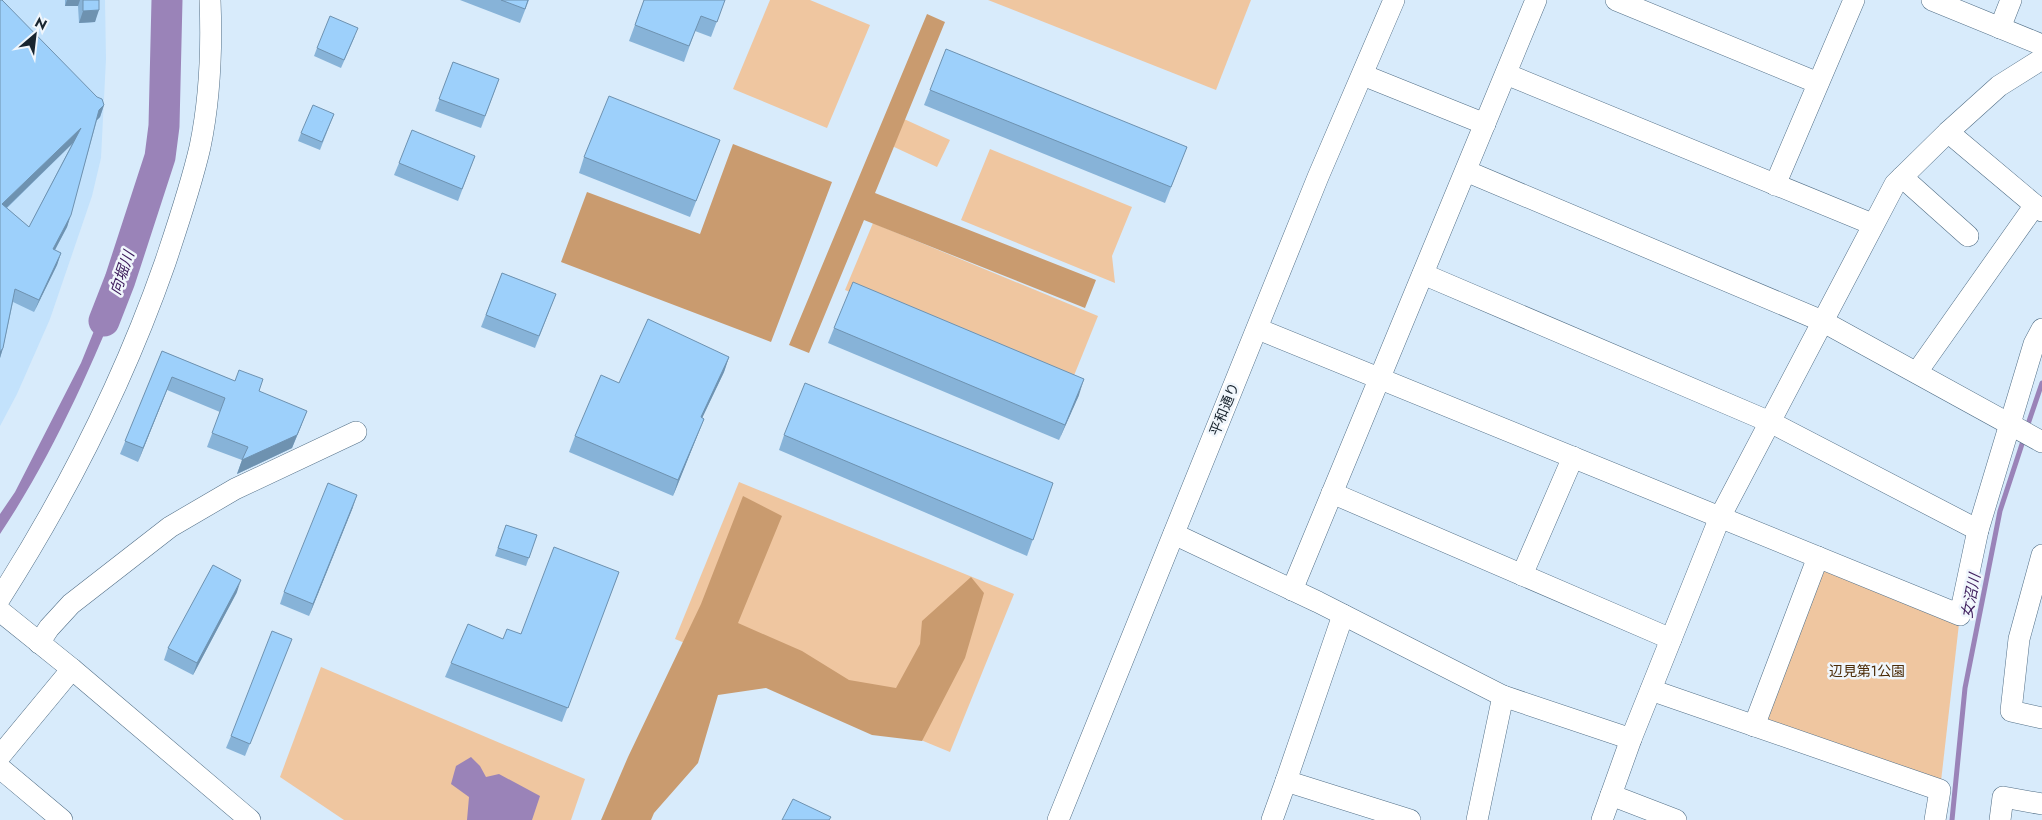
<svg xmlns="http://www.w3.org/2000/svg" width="2042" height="820" font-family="Jost,'Noto Sans JP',sans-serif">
<rect width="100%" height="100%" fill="#d8ebfb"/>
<path fill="#c3e2fc" d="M0,0H105L106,59L101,158L92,196L50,319L17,394L0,426Z"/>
<g fill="#efc6a0">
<path d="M770,0H810L870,25L827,128L733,89Z"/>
<path d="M988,0H1251L1216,90Z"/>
<path d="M904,119L950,140L937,167L892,146Z"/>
<path d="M990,149L1132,207L1112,256L1115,283L961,220Z"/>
<path d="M873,223L1098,316L1071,383L845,290Z"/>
<path d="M739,482L1014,594L950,752L675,639Z"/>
<path d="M1818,557L1960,615L1940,790L1754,726Z"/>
<path d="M321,667L585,779L571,820H344L280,777Z"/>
</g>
<g fill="#c99b6f">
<path d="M927,14L945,22L875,193L1096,280L1085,308L864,220L809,353L789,345Z"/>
<path d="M733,144L832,182L771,342L561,262L587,192L700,234Z"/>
<path d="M743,496L782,516L738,623L802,651L849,680L896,688L920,644L922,621L971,577L984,593L965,658L922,741L872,735L766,688L718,695L698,763L654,813L651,820H601L628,757L701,604Z"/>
</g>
<g fill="#9a83b8">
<path d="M115,279L125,284C90,370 52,456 0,534V514L15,492L81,363Z"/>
<path d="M471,757L480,766L486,777L499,774L540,796L532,820H467L469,797L451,784L456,766Z"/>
</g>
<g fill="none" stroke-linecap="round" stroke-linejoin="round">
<g stroke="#9a83b8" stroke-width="5">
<path d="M2027,427L2042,383"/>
<path d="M1952,820L1965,688L2000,511L2024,438"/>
</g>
<path stroke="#9a83b8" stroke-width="31" d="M104,321L120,280L160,157L164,126L167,0"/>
<g stroke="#526f87" stroke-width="22">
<g id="minor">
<path d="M1616,0L1818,83"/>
<path d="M1932,0L2042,45"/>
<path d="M2000,28L2011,0"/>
<path d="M1506,74L1872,224"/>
<path d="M1363,75L1485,124"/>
<path d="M1948,132L2042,211"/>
<path d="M1466,171L1822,321L2042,442"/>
<path d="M1902,177L1968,236"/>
<path d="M1775,185L1854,0"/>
<path d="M1423,274L1770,422L1978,530"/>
<path d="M1258,329L1960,615L1978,530L2034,344L2042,329"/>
<path d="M1917,372L2035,205"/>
<path d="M1332,493L1671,639"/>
<path d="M1174,534L1318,602L1503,696L1631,739"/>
<path d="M2042,555L2019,639L2011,711L2042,718"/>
<path d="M1522,575L1573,457"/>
<path d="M1292,590L1536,0"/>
<path d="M0,598C67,493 124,380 165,263C178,224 191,186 200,147C210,99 212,49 210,0"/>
<path d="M0,611L72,669L250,820"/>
<path d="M39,643L49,628L71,604L170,527L235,489L356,432"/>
<path d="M1651,690L1940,790L1935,820"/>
<path d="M1754,726L1818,557"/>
<path d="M0,756L72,669"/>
<path d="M0,768L62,820"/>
<path d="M1286,781L1343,615"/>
<path d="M1611,795L1676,820"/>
<path d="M1058,820L1318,177L1394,0"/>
<path d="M1272,820L1286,781L1410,820"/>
<path d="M1477,820L1503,696"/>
<path d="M1602,820L1631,739L1720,517L1895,184L1948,132L1999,86L2042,59"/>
<path d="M2000,820L2003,797L2042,804"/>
</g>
</g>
<use href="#minor" stroke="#fff" stroke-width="21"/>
</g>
<g fill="#87b3d8" fill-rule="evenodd">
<path d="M0,0L104,105L100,117L97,120L67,227L55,250L61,253L57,265L34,312L13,302L3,348L0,358ZM72,144L29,227L7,208Z"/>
<path d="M65,0H99L95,22L79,23L78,6H65Z"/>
<path d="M460,0H529L520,23Z"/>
<path d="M644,0H725L711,37L695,31L684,62L629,41Z"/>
<path d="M355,36L341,68L314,56L317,48Z"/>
<path d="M453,62L499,79L481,128L435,111Z"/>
<path d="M930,90L1187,147L1165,203L924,105Z"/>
<path d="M334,114L320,150L298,141L301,133Z"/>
<path d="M720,140L690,217L579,173L584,157Z"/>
<path d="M475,156L458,201L394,175L399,163Z"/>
<path d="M502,273L556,294L535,348L481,327Z"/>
<path d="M834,328L1079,395L1059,440L828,343Z"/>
<path d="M162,351L259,391L302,424L292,448L237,474L242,460L207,447L220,412L167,390L138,462L120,454Z"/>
<path d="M729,357L724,372L702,418L704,419L698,434L673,496L569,452L575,436L619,383Z"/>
<path d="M784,435L1053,483L1027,556L779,450Z"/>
<path d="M353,507L309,616L280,604L284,592Z"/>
<path d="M506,525L537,535L526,566L495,556Z"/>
<path d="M619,572L562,722L445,677L451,663L503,639L521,634Z"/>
<path d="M237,592L193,675L164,660L168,648Z"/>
<path d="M287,651L245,756L226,748L231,736Z"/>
</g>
<g fill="#6e92b0">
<path d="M67,0H80L78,6H65Z"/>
<path d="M99,10L95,22L79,23L83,11Z"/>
<path d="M104,105L100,117L95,122L99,110Z"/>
<path d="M81,128L76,140L0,214L2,204Z"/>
<path d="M71,215L67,227L49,261L53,249Z"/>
<path d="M61,253L57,265L34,312L39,300Z"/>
<path d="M3,348L0,358V352Z"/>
<path d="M729,357L724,372L695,433L701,417Z"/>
<path d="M172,377L167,390L138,462L143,448Z"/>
<path d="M1084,379L1079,395L1059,440L1065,425Z"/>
<path d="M307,411L292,448L237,474L242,460Z"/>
<path d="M704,419L698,434L673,496L678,480Z"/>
<path d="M357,495L353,507L309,616L313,604Z"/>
<path d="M241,580L237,592L193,675L197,663Z"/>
</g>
<g fill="#9dd0fb" stroke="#6e92b0" fill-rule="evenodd">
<path d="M0,0H2L97,97L102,99L104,105L99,110L71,215L53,249L61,253L39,300L15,289L3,348L0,352ZM81,128L29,227L2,204Z"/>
<path d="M83,0H99V10L83,11Z"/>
<path d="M501,0H528L525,9Z"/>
<path d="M644,0H725L717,22L701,16L689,46L635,25Z"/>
<path d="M330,16L358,28L344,60L317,48Z"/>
<path d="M946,49L1187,147L1171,187L930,90Z"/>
<path d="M453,62L499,79L485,116L439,99Z"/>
<path d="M609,96L720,140L696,201L584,157Z"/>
<path d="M313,105L334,114L322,142L301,133Z"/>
<path d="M412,130L475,156L462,189L399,163Z"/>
<path d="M502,273L556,294L539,336L486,315Z"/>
<path d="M853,282L1084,379L1065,425L834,328Z"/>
<path d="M648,319L729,357L701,417L704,419L678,480L575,436L601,375L619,383Z"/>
<path d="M162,351L235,381L239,370L263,379L259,391L307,411L297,435L242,460L248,447L212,433L225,398L172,377L143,448L125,441Z"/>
<path d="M805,383L1053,483L1033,540L784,435Z"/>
<path d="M328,483L357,495L313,604L284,592Z"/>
<path d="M506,525L537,535L529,558L498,548Z"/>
<path d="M554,547L619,572L568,708L451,663L468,624L503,639L507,629L521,634Z"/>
<path d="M213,565L241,580L197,663L168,648Z"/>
<path d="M272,631L292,639L250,744L231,736Z"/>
<path d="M793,799L831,817L829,820H782Z"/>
</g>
<g text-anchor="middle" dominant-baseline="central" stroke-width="5" stroke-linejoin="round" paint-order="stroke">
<g font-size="14" fill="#19252f" stroke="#f0f6fc">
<text transform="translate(1224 409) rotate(-68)">平和通り</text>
</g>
<g font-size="14" fill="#4b2b07" stroke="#f0f6fc">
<text x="1867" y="671">辺見第1公園</text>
</g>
<g font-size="15" font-style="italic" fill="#3b1a5a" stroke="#f0f6fc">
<text transform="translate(122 273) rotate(-71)">向堀川</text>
<text transform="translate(1971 596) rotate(-79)">女沼川</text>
</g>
</g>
<g transform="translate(35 35) rotate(28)" stroke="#f0f6fc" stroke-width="4" paint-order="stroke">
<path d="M0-4L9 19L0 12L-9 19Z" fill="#19252f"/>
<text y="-8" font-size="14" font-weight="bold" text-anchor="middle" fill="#19252f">N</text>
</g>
</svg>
